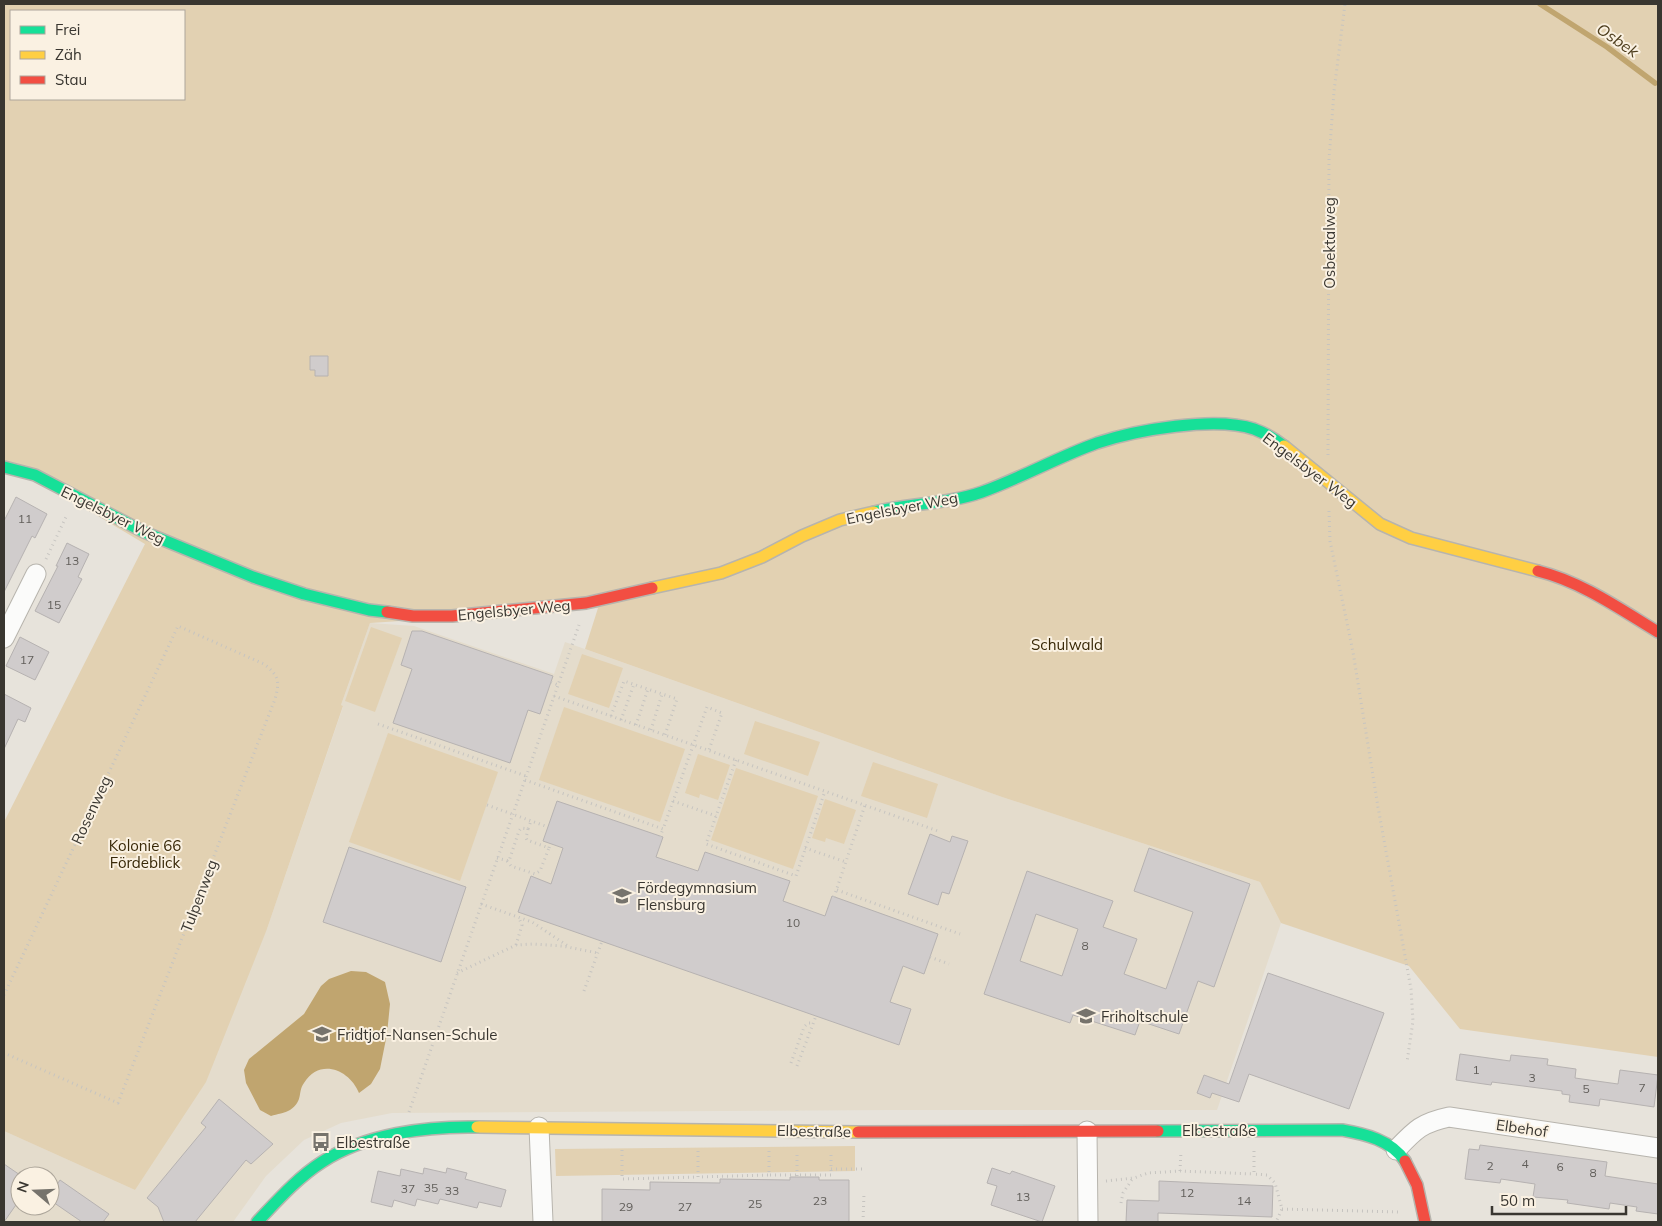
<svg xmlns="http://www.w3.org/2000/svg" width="1662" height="1226" font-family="Mulish,sans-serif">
<rect width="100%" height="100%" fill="#e7e3db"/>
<path fill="#e4dccc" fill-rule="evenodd" d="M370,623L414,626L554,674L565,642L1002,797L1260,882L1281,923L1217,1110H889L392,1113L341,1123L304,1140L266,1176L233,1222H4V1131L135,1190L267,929L343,707L341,705ZM20,1176H50V1206H20Z"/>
<g fill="#e2d1b2" fill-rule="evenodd">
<path d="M4,4H1658V1057L1460,1029L1409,966L1281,923L1260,882L1002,797L585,649L598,608L370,623L341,705L343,706L267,929L206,1082L135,1190L4,1131V822L145,544L4,460ZM11,11H184V99H11Z"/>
<path d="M371,627L402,638L375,712L345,701Z"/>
<path d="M582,654L623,668L609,708L568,694Z"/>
<path d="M564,707L685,749L660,822L539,780Z"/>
<path d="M755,721L820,742L808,776L744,754Z"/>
<path d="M388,733L498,772L460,881L349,842Z"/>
<path d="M698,754L730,765L718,800L700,794L699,798L685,793Z"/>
<path d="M873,762L938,784L927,818L861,796Z"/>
<path d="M736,768L818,796L793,869L711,840Z"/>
<path d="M825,799L856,810L844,844L826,838L825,842L812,838Z"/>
<path d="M855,1146V1171L556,1176L555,1149Z"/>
</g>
<path fill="#c0a56f" d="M351,971L366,972L385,982L390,1004L387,1034L380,1069L371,1084L359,1093C350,1070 320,1057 304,1083C297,1093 304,1100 290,1110C285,1113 277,1114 271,1116L260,1110L246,1083L244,1070L249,1059L304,1014L321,986L329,979Z"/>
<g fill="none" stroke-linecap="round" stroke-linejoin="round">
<path stroke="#c0a56f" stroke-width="5.5" d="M1540,4L1607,47L1655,83"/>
</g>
<g fill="#d0cccc" stroke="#b6b2b1" fill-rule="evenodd">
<path d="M310,356H328V376H315V370H310Z"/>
<path d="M16,497L47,514L35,538L32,536L4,592V521Z"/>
<path d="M67,543L89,554L78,577L82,579L59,623L35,611L58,566H56Z"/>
<path d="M412,631H422L553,676L540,714L528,710L510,763L393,723L412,669L401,665Z"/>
<path d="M20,637L49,652L35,680L6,666Z"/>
<path d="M4,694L31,708L25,722L18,719L4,749Z"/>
<path d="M557,801L663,837L656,857L698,871L705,852L790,881L783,901L825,916L832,896L938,934L924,974L903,966L890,1002L911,1009L899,1045L518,912L531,876L551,884L563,848L543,841Z"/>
<path d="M930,834L950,842L952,836L968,841L949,894L942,892L938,905L908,894Z"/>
<path d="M349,847L466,887L441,962L323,922Z"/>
<path d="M1149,848L1250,884L1214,987L1198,981L1179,1034L1140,1021L1135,1035L1073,1015L1070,1023L984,994L1027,871L1113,901L1103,927L1137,939L1124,974L1166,989L1193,912L1134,891ZM1036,914L1078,929L1062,976L1020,961Z"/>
<path d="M1268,973L1384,1013L1349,1109L1249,1074L1239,1102L1212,1093L1210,1098L1197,1093L1204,1075L1229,1084Z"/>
<path d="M1460,1054L1510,1061L1511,1055L1548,1059L1547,1065L1576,1069L1575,1078L1618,1084L1620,1070L1658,1075L1654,1107L1600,1099L1599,1106L1569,1102L1570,1095L1562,1094V1091L1492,1082L1491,1085L1456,1080Z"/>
<path d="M219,1099L273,1144L251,1164L246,1160L195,1222H164L158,1207L147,1198L206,1127L201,1123Z"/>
<path d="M1480,1145L1607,1162L1605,1176L1658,1184V1214L1636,1211L1637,1207L1610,1203L1609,1209L1567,1203L1568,1200L1533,1197L1535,1184L1501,1179L1500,1183L1465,1179L1469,1149L1479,1150Z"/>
<path d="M4,1164L20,1175V1199L4,1222Z"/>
<path d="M424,1168L446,1173L447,1168L467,1173L465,1179L506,1190L501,1207L479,1202L477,1208L440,1199L438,1204L417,1199L415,1206L394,1200L392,1207L371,1202L378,1171L400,1176L401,1169L423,1174Z"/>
<path d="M992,1168L1010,1174L1012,1171L1055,1186L1042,1222L991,1205L997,1186L987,1183Z"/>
<path d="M790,1177H819V1180H849V1222H602V1189L650,1190V1182L720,1183V1179L790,1180Z"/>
<path d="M60,1180L109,1214L103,1222H82L50,1200V1195Z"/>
<path d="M1159,1181L1273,1186L1272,1217L1158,1213V1222H1126L1127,1200L1159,1201Z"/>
</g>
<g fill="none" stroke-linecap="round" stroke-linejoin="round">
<g stroke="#b7b4ad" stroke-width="21">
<g id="street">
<path d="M4,638L36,574"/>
<path d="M539,1127L543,1222"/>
<path d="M1087,1131L1088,1222"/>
<path d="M1396,1150C1415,1130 1421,1123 1449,1117L1658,1148"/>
</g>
</g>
<g stroke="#b7b4ad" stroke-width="14">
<g id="fast">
<path d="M4,467L35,475L144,532L253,577L304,594L369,610L387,612"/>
<path d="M874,512C910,503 948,504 982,492C1021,478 1058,457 1097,443C1136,430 1215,416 1254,429C1265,433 1275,439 1284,446"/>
<path d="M1158,1131L1342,1130C1365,1134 1391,1140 1405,1161"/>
<path d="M257,1222C277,1201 297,1178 322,1162C365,1134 426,1126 477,1127"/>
</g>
</g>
<g stroke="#b7b4ad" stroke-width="14">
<g id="slow">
<path d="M1284,446L1380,524L1411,538L1538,571"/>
<path d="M652,588L721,573L762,557L802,536L840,520L874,512"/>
<path d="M477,1127L858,1132"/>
</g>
</g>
<g stroke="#b7b4ad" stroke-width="14">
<g id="jam">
<path d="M1538,571C1582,582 1620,609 1658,632"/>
<path d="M387,612L413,616H452L586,603L652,588"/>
<path d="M858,1132L1158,1131"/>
<path d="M1405,1161L1417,1185L1425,1222"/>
</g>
</g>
<g stroke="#c6c4c0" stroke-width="3" stroke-dasharray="1 4" stroke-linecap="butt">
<path d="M1328,455L1329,160L1334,91L1345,4"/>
<path d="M1329,511L1330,541L1353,652L1378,807L1411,989L1413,1021L1407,1062"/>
<path d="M46,559L67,515"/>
<path d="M551,682L558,685"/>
<path d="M554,696L938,831"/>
<path d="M611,716L624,681L677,699L665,735"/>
<path d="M621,720L634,684"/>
<path d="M378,724L526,776"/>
<path d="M636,725L648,689"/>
<path d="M651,730L662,694"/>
<path d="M736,760L706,844L796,876L825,791"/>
<path d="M525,780L663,829L707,707L722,713L709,750"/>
<path d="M673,801L716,816"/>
<path d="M487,805L548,827"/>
<path d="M528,829L526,838L527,840L549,848L550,844"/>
<path d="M660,837L663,829"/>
<path d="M805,848L846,862"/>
<path d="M497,858L509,861L519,831L521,828L528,829L531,821"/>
<path d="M507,861L511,866L535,874L540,871L549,848"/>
<path d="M837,890L960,934"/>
<path d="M834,897L865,805"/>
<path d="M481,904L532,922L568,946"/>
<path d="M516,945L522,925L519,918"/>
<path d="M930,957L949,964"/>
<path d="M457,973L516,945L533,944L562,946L598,953"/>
<path d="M584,991L602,941"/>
<path d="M4,995L178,626L264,664C279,676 280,681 275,699L118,1103L4,1053"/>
<path d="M791,1063L804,1027L808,1023H813"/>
<path d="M797,1066L816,1016"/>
<path d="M409,1112L579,625"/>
<path d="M622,1150V1179L698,1177"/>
<path d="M698,1151V1177L769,1175"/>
<path d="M769,1151V1175H831V1151"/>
<path d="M1254,1151V1174L1267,1175L1275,1183L1282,1209L1276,1222"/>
<path d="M831,1169H864"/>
<path d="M1180,1171L1181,1151"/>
<path d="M797,1176V1152"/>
<path d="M1106,1181L1134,1178L1148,1173L1180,1171L1254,1174"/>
<path d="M1121,1203L1123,1193L1133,1178"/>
<path d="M1282,1209L1401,1212"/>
<path d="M863,1222L864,1193"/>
</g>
<use href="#street" stroke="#fbfbfa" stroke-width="19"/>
<use href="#fast" stroke="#16e098" stroke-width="11"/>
<use href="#slow" stroke="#ffcf43" stroke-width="11"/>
<use href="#jam" stroke="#f24e42" stroke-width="11"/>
</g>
<defs>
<g id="school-bare" transform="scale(1.5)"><path d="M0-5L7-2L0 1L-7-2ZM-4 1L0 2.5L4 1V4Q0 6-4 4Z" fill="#76736c" stroke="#faf1e2" stroke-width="2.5" paint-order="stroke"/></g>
<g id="bus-bare" transform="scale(1.5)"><path d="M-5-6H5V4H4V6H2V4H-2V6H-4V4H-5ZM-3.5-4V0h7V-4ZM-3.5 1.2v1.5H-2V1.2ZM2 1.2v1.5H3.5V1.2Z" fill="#76736c" stroke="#faf1e2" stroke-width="2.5" paint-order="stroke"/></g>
</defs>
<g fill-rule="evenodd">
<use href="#school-bare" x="622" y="896"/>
<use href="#school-bare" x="1086" y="1016"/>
<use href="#school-bare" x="322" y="1034"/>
<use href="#bus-bare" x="321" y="1142"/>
</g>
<g text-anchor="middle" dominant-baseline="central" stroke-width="4" stroke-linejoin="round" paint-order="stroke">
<g font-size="12" fill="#615e5a">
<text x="25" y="518">11</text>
<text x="72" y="560">13</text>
<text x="54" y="604">15</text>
<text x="27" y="659">17</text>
<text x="793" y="922">10</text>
<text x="1085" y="945">8</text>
<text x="1476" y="1069">1</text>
<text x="1532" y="1077">3</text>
<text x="1642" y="1087">7</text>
<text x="1586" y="1088">5</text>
<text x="1525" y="1163">4</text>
<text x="1490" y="1165">2</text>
<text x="1560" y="1166">6</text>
<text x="1593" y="1172">8</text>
<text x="431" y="1187">35</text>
<text x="408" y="1188">37</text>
<text x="452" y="1190">33</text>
<text x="1187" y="1192">12</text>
<text x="1023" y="1196">13</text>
<text x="820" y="1200">23</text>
<text x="1244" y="1200">14</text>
<text x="755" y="1203">25</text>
<text x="626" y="1206">29</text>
<text x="685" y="1206">27</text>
</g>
<g font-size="15" fill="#393630" stroke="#faf1e2">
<text transform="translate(1329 243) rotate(-90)">Osbektalweg</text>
<text transform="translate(1310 470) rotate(37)">Engelsbyer Weg</text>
<text transform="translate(902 508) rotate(-11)">Engelsbyer Weg</text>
<text transform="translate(113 515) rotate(26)">Engelsbyer Weg</text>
<text transform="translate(514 610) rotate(-5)">Engelsbyer Weg</text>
<text transform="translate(91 810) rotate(-65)">Rosenweg</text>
<text transform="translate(199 896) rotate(-69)">Tulpenweg</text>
<text transform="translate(1522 1128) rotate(8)">Elbehof</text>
<text x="1219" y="1130">Elbestraße</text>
<text transform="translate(814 1131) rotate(1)">Elbestraße</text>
</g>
<g font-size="15" fill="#382807" stroke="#faf1e2">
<text x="1067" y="644">Schulwald</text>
<text x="145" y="845">Kolonie 66<tspan x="145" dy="17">Fördeblick</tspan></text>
</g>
<g font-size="15" fill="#393630" stroke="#faf1e2" text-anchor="start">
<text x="637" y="887">Fördegymnasium<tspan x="637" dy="17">Flensburg</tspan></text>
<text x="1101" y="1016">Friholtschule</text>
<text x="337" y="1034">Fridtjof-Nansen-Schule</text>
<text x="336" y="1142">Elbestraße</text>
</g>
<g font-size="16" font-style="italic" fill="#4e3e1e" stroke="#faf1e2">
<text transform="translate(1618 40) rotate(35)">Osbek</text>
</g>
</g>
<rect width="1662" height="1226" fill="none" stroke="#393630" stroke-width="10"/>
<rect x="10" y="10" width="175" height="90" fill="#faf1e2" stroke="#ada69b"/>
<rect x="20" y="26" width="25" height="8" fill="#16e098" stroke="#ada69b"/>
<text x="55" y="35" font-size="15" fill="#393630">Frei</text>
<rect x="20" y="51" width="25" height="8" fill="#ffcf43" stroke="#ada69b"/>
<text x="55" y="60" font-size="15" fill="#393630">Zäh</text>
<rect x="20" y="76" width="25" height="8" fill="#f24e42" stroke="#ada69b"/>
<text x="55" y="85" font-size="15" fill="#393630">Stau</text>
<g transform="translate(35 1191) rotate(289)"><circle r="24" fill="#faf1e2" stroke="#ada69b"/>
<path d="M0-4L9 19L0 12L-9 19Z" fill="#76736c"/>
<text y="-8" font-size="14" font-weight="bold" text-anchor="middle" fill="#393630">N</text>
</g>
<path d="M1492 1206v8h134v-8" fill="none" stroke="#393630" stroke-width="2.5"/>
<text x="1500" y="1206" font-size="15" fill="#393630" stroke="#faf1e2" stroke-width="4" paint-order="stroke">50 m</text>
</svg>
